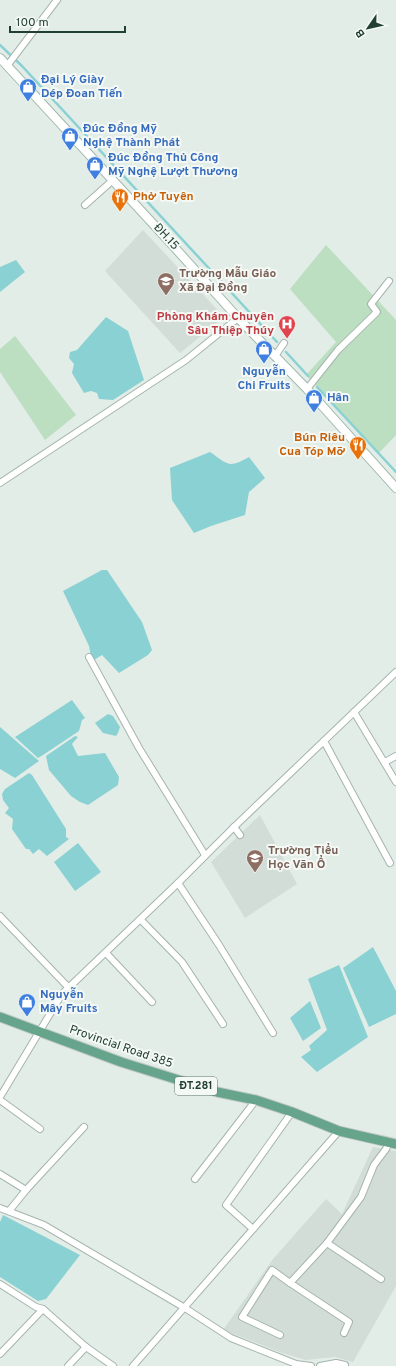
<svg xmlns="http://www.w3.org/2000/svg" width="396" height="1366" font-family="Overpass,sans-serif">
<rect width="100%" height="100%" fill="#e3ede7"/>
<g fill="#d1ddd6">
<path d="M143,230L224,317L180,353L105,271Z"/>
<path d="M260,815L297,884L245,918L211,862Z"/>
<path d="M373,1147L396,1151V1286L353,1362L335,1357L306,1360L282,1353L223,1330L273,1259L326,1199L342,1214Z"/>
</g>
<g fill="#bbdfc0">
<path d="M326,245L396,320V435L379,453L306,375L336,342L290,289Z"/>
<path d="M15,336L76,415L45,440L0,372V349Z"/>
</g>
<g fill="#8ad1d3">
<path d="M16,260L25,272L0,292V267Z"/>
<path d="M106,317L128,331L144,380L113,400L99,399L97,393L91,391L84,393L72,373L74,364L69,358L70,352L77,350Z"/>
<path d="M210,452C228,464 228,469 249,457L265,478L249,492L245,515L211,526L194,533L172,500L170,468Z"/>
<path d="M102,570H107L142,622L152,650L148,655L119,673L102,655L94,660L91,657L89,646L63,591Z"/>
<path d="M72,700L85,718L82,720L79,731L43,755L38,758L15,737Z"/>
<path d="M108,714L113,716L120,727L118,733L116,736L103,733L95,723Z"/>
<path d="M0,727L39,761L15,778L0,769Z"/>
<path d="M75,736L78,737L72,744L78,756L105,753L119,777L118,785L88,805L80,802L71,796L49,770L46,756Z"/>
<path d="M29,773L32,775L66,829V837L69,839L47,856L39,849L33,854L29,849H26L12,829L13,819L5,813L9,808L3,800L2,794L5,789Z"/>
<path d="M78,843L101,872L75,891L54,862Z"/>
<path d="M373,947L396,991V1014L369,1027L343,968Z"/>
<path d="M339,965L368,1037L317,1072L301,1057L311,1050L309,1046L327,1030L308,979Z"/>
<path d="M310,1001L321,1028L303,1041L290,1018Z"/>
<path d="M3,1215L80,1255L46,1299L38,1301L0,1277V1222Z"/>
</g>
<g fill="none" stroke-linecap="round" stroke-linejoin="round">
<g stroke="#8ad1d3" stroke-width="2.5">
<path d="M0,45L22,66L277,342"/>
<path d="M286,352L308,376"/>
<path d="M317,387L396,472"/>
</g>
<g stroke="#a5b5ad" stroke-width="8">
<g id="street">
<path d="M7,66L57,0"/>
<path d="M85,205L113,180"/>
<path d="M185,275L195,269"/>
<path d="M275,356L284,343"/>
<path d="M307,389L338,350L377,312L371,304L389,281"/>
<path d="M0,483L186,360L238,318"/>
<path d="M89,657L139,748L205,855"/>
<path d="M354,712L396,782"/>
<path d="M324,741L390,863"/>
<path d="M385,762L396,756"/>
<path d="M234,827L240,835"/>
<path d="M178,883L219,945L273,1033"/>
<path d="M0,916L69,988"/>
<path d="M141,920L182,962L223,1024"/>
<path d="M106,953L152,1002"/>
<path d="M0,1097L62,994L178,883L234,827L396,672"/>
<path d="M0,1100L40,1129"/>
<path d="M0,1174L26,1190"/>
<path d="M195,1179L256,1100"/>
<path d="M0,1208L44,1225L185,1308L231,1338L296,1364L311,1366"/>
<path d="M9,1211L26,1190L84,1127"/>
<path d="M253,1229L226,1205L292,1112"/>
<path d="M327,1243L381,1279"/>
<path d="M290,1283L349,1322L344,1333"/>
<path d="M0,1284L36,1307L43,1309L86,1347L113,1366"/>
<path d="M280,1335L242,1317L272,1270L290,1283L327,1243L361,1197L374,1165L386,1149L389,1143"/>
<path d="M0,1354L43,1309"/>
<path d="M68,1366L86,1347"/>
<path d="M133,1366L339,1131"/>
<path d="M320,1366L336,1363L345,1365"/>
</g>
</g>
<g stroke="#a1b9ad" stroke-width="10">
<path id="secondary" d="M0,58L167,239L238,318L307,389L396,488"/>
</g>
<g stroke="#c1c9c6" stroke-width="11">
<path id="primary" d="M0,1017L121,1062L217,1092L256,1100L292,1112L339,1131L396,1144"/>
</g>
<use href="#street" stroke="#fff" stroke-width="6"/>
<use href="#secondary" stroke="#fff" stroke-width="8"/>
<use href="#primary" stroke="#66a48c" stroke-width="9"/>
</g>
<defs>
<g id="shop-pin" transform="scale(0.9)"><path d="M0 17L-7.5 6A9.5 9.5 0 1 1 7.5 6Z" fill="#3f7fe0" stroke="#f4f9f6"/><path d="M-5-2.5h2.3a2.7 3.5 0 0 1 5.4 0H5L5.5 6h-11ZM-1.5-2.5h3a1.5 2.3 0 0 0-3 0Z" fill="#fff"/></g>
<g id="restaurant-pin" transform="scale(0.9)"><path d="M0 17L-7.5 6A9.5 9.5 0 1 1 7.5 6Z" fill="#e8710a" stroke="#f4f9f6"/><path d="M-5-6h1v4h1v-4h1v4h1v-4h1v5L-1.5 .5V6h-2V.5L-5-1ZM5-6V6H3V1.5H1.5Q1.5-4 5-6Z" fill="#fff"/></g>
<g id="school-pin" transform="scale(0.9)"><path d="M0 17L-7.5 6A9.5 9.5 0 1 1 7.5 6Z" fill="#8d6e63" stroke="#f4f9f6"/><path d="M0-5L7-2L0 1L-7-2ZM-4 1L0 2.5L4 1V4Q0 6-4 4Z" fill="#fff"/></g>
<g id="hospital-pin" transform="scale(0.9)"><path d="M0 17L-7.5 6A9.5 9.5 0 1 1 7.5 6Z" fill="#e0444e" stroke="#f4f9f6"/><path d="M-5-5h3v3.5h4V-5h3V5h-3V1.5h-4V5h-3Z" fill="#fff"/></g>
</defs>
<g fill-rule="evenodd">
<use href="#shop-pin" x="28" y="87"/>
<use href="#shop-pin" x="70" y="136"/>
<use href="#shop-pin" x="95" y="165"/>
<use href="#restaurant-pin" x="120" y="197"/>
<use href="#school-pin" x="166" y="281"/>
<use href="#hospital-pin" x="287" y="324"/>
<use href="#shop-pin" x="264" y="349"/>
<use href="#shop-pin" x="314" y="398"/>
<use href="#restaurant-pin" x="358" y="445"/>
<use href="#school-pin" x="255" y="858"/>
<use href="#shop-pin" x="27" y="1002"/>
</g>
<g text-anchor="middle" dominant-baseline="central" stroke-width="4" stroke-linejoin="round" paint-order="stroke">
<rect fill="#f4f9f6" stroke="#61776e" stroke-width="1" x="175" y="1077" width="42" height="18" rx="3"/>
<g font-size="11" font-weight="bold" fill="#223f33">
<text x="196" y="1086">ĐT.281</text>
</g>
<g font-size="12" font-weight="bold" fill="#366cbe" stroke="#f4f9f6" text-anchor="start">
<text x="41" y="80">Đại Lý Giày<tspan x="41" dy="14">Dép Đoan Tiến</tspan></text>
<text x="83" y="129">Đúc Đồng Mỹ<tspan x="83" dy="14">Nghệ Thành Phát</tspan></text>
<text x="108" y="158">Đúc Đồng Thủ Công<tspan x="108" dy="14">Mỹ Nghệ Lượt Thương</tspan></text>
<text x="264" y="372" text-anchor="middle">Nguyễn<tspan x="264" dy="14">Chi Fruits</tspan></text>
<text x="327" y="398">Hân</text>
<text x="40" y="995">Nguyễn<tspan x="40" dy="14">Mây Fruits</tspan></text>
</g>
<g font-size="12" font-weight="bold" fill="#c56008" stroke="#f4f9f6" text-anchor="start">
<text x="133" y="197">Phở Tuyên</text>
<text x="345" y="438" text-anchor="end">Bún Riêu<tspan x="345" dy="14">Cua Tóp Mỡ</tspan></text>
</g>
<g font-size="12" fill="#223f33" stroke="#f4f9f6">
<text transform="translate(166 237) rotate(47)">ĐH.15</text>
<text transform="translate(121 1047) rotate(19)">Provincial Road 385</text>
</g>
<g font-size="12" font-weight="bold" fill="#785e54" stroke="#f4f9f6" text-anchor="start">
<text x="179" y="274">Trường Mẫu Giáo<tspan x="179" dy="14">Xã Đại Đồng</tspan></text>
<text x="268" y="851">Trường Tiểu<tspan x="268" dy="14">Học Văn Ổ</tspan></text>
</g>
<g font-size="12" font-weight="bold" fill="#be3a42" stroke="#f4f9f6" text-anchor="end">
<text x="274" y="317">Phòng Khám Chuyên<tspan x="274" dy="14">Sâu Thiệp Thúy</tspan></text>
</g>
</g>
<g transform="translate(368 28) rotate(236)" stroke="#f4f9f6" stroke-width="3" paint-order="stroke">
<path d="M0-3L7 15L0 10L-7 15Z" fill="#223f33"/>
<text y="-6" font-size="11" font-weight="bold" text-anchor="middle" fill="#223f33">B</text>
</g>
<path d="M10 26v6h115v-6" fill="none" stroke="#223f33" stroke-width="2"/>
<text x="16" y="26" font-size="12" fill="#223f33" stroke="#f4f9f6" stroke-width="3" paint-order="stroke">100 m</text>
</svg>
